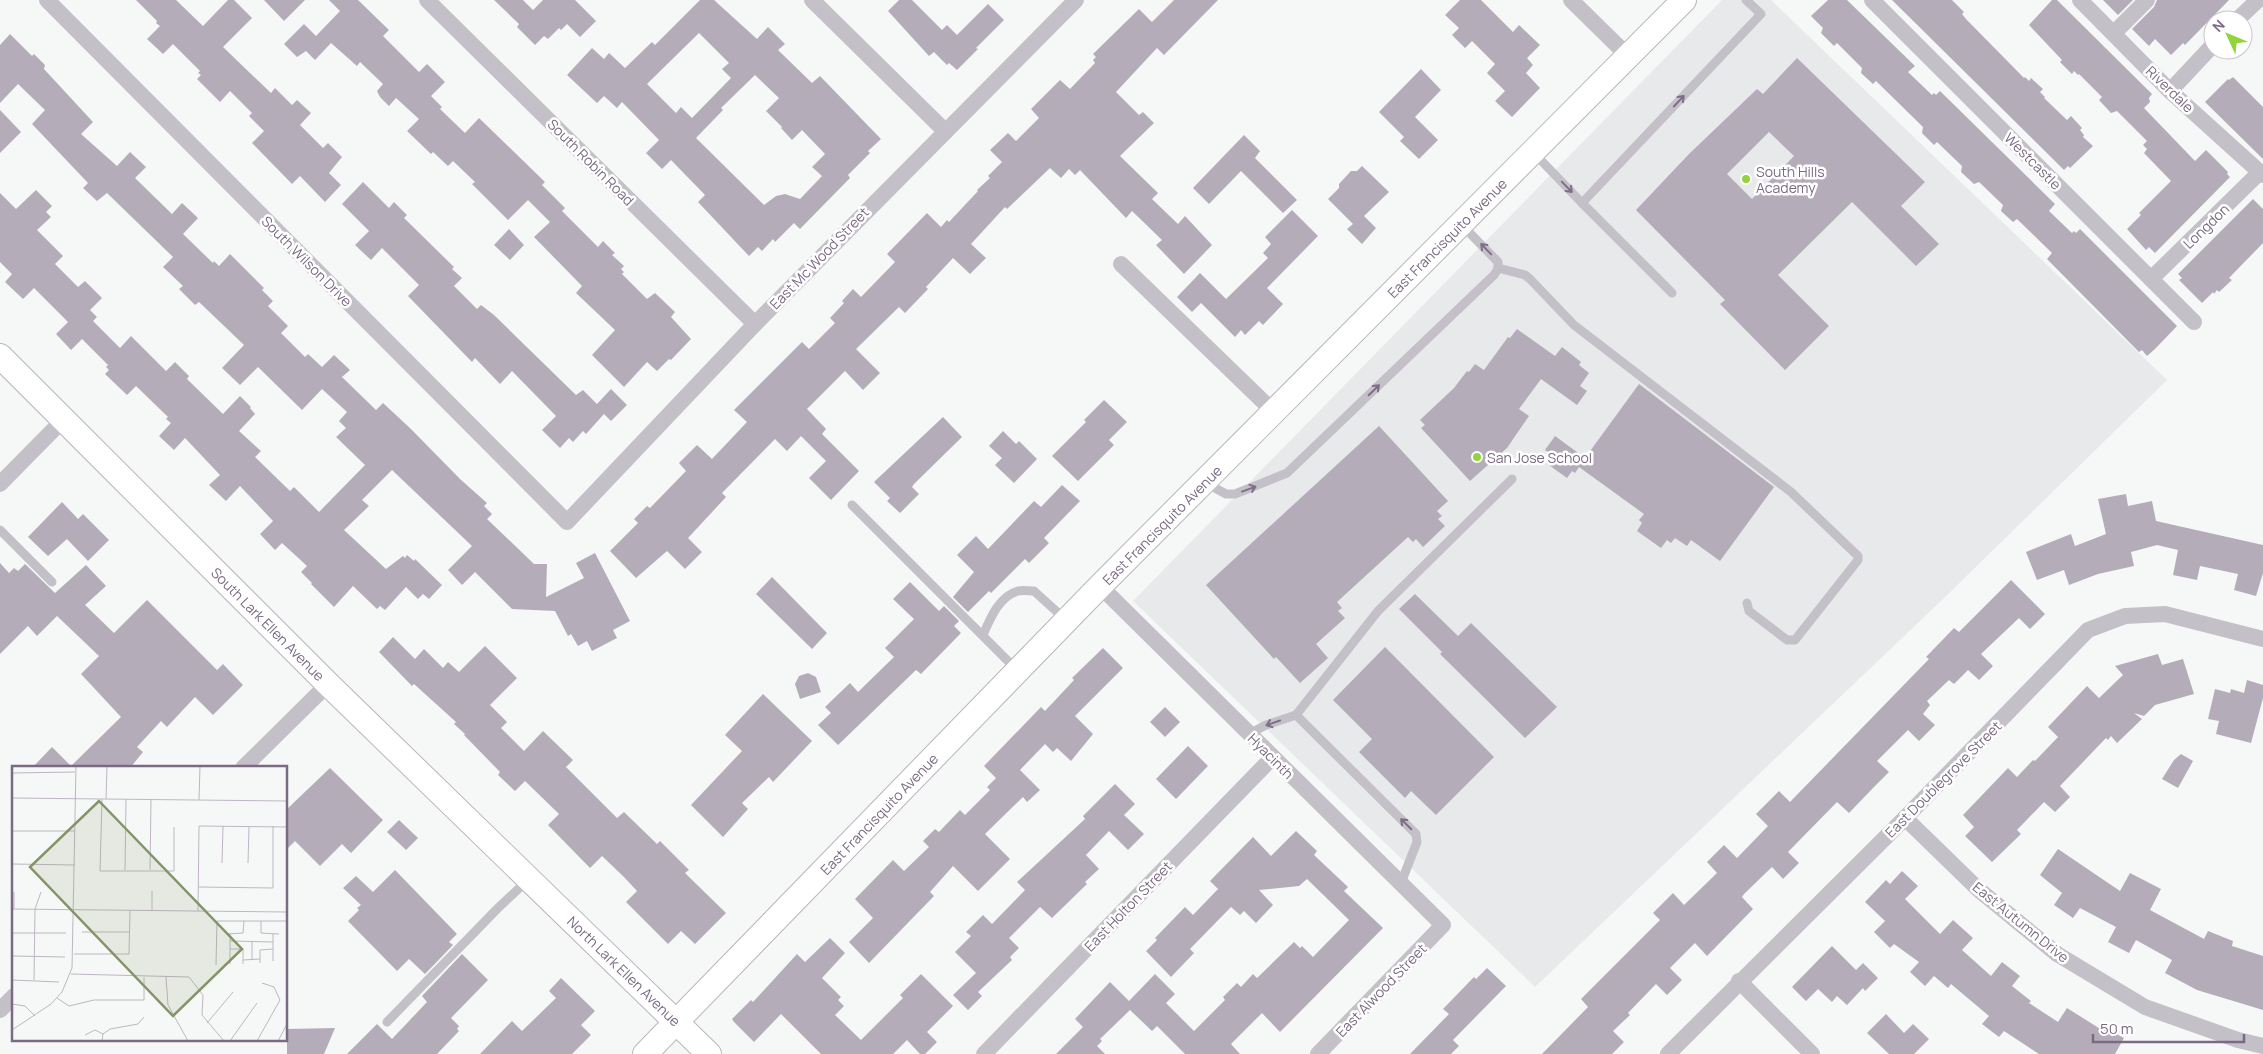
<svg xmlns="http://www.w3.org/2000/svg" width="2263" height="1054" font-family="Manrope,sans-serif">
<rect width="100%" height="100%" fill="#f6f8f7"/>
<path fill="#e8e9ea" d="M1722,0H1771L2167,380L1940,602L1535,987L1133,601Z"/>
<g fill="#b4adb9" fill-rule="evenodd">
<path d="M136,0H176L203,26L228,0H234L252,18L223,47L271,93L275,88L292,105L297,100L311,113L300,125L323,148L328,143L342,157L329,173L341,185L325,202L300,176L292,184L252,143L264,131L249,116L252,113L230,91L220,102L197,79L201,75L198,73L200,71L173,44L163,54L147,39L160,26L156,23L157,21Z"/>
<path d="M264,0H305L284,21Z"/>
<path d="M329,0H358L389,30L383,36L419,72L427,64L445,82L431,96L442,107L440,109L465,133L479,118L545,182L542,185L565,208L562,211L598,247L603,241L615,253L612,255L624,266L621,269L624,272L622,274L647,299L655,293L675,312L671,317L691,339L671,360L669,359L657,371L647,362L624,387L592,355L615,330L576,293L582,286L534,237L550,222L528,200L508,220L472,184L475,182L453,161L448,166L433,152L431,154L407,131L419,119L396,98L389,106L380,97L377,91L383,84L360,62L357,66L331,43L315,60L306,51L297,57L284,44L304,24L316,36L340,11Z"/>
<path d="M494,0H523L533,10L543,0H575L596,21L580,37L567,24L561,30L559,28L548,39L544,36L535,45L517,27L519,24Z"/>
<path d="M700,0H714L757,39L768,27L785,44L778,50L812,83L820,76L881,139L868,151L870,153L848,175L850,178L800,229L794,223L775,242L773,239L762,251L758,247L749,256L698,202L705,195L671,160L662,169L646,153L659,140L622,102L617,108L604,96L597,103L567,75L592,48L604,59L609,53L625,68L652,42L655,45ZM699,33L729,63L722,69L731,78L692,118L681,107L676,113L647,84ZM755,75L779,98L766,111L782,127L781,128L792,140L802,130L825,154L812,167L822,176L800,199L785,194L776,196L764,205L696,138L723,110L721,108Z"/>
<path d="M899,0H912L942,30L947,25L957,35L988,4L1004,20L976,48L978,49L957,70L949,63L947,65L934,52L929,56L888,11Z"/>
<path d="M1174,0H1218L1164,55L1157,48L1116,92L1139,115L1143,112L1154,123L1120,156L1158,193L1152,199L1178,224L1185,216L1212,245L1184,274L1156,245L1162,240L1132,211L1126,218L1080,170L1075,175L1069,169L1061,178L1050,168L1007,209L1005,207L971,244L986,258L970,274L953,258L926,287L928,289L905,313L899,307L856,349L880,373L863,390L845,371L807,409L826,429L822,434L859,471L831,500L809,478L826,461L801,436L787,451L775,439L722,493L726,497L688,538L702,552L685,569L667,551L636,578L610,551L638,523L634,519L647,506L650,508L686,471L679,463L697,445L712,459L747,422L734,410L802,342L809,349L835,323L830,318L844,303L842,301L853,289L861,297L895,262L887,254L927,213L941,227L947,220L949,222L978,191L977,190L990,178L988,176L1002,162L990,150L1008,133L1016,141L1039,118L1031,109L1060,80L1070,89L1095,63L1093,60L1096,57L1093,54L1139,9L1152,22Z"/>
<path d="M1460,0H1481L1513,32L1519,25L1540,45L1527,58L1533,65L1526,73L1540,88L1512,117L1495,101L1505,91L1487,73L1495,64L1472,41L1465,48L1452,35L1459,28L1445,15Z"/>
<path d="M1828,0H1847L1915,66L1908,72L1932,95L1934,93L1936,95L1940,91L2055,204L2049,211L2072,233L2074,231L2076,233L2080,229L2177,326L2155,349L2147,356L2142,350L2139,352L2047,259L2052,253L2017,219L2013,222L2001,211L2003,205L1979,182L1974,184L1961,172L1962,166L1937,142L1934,145L1922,133L1923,127L1876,81L1873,84L1861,73L1862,68L1837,43L1834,46L1821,33L1823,28L1811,16Z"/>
<path d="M1892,0H1952L1964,12L1962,14L1966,19L2024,78L2025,77L2029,81L2031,78L2043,89L2040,92L2045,97L2044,98L2067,120L2071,116L2082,128L2080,130L2084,135L2083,137L2093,146L2070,168L2068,166L2064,170Z"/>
<path d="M2052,0H2057L2152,94L2149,98L2150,102L2144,108L2195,161L2206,150L2228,172L2227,174L2230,177L2155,253L2149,247L2146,250L2127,229L2141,215L2139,213L2171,181L2144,153L2147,149L2143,145L2147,141L2117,111L2111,113L2099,100L2102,97L2079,74L2078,75L2074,71L2072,74L2060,62L2062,60L2029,25Z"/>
<path d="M2103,0H2133L2118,15Z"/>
<path d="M2157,0H2229L2185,45L2183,43L2171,55L2155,39L2149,46L2132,29L2154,7Z"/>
<path d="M10,34L32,56L34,54L45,65L44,69L93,122L81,134L117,166L130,152L146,167L135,178L172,214L182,203L198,218L183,234L213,263L214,261L219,266L230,254L264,288L262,290L273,301L268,306L288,326L281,333L305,357L308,354L322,367L334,355L350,370L342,377L376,410L383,403L411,429L460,479L487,503L484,506L492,514L487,519L534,564H547L546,597L584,578L576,563L595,553L630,621L613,630L617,638L592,651L587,641L578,646L571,634L568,636L555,611L512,609L475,572L462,585L448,570L472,546L392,470L362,500L369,506L344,530L386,569L403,556L405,558L407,555L414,561L415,559L442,585L429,599L423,594L418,599L406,587L385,610L380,606L377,609L353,586L334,607L311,584L312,583L301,572L307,566L282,543L275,550L260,534L273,521L240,486L226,501L209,485L220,475L185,438L174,450L159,436L171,423L166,419L168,417L136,386L127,395L105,374L109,370L106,367L108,365L82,339L71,350L56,334L68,322L34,288L23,299L5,282L12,274L0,262V193L16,209L36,190L52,206L46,212L51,217L37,230L63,256L55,264L78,287L85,281L102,298L90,310L97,317L93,321L120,348L131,336L166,371L175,362L189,376L187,379L223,414L240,396L251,407L250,408L255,414L239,431L261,451L255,457L290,491L294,487L319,512L365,465L336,437L346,428L339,421L347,412L322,389L302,410L258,367L240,385L222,368L244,345L199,302L195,305L179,289L183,286L163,267L173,257L107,193L97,201L83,188L88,183L32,124L45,110L18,84L0,103V45Z"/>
<path d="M1797,58L1925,182L1901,206L1939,244L1916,266L1852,202L1778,275L1829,326L1785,370L1720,304L1725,300L1636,210L1689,154L1757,89L1763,94ZM1769,132L1794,156L1752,199L1727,174Z"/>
<path d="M1421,69L1441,90L1415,117L1438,140L1419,159L1400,141L1404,137L1379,112Z"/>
<path d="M2233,77L2263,107V159L2205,102L2228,79L2229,80Z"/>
<path d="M0,110L21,132L0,153Z"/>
<path d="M1244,135L1260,151L1255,158L1297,200L1283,213L1241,171L1209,204L1193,188Z"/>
<path d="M1362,166L1389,192L1364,216L1376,228L1362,244L1347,229L1353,224L1328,199L1339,188V184L1351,171H1357Z"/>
<path d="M363,182L389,208L394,202L407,215L404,218L454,267L452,269L462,278L454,286L477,309L481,305L494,315L576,395L583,390L597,404L611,389L627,405L611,421L604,414L586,434L583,431L573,442L569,438L560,448L542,430L556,416L512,371L500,384L475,358L472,362L408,296L419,285L382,248L371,260L355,245L369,231L342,204Z"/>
<path d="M2253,199L2263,209V243L2229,278L2232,280L2219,292L2217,290L2214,294L2213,292L2202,303L2179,280L2182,278L2178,274Z"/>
<path d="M1292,210L1318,236L1267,288L1283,304L1263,325L1259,321L1245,335L1241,330L1235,337L1201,303L1192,312L1177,297L1200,273L1226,299L1268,258L1263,253L1271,244L1265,237Z"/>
<path d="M509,229L524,245L510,260L494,245Z"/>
<path d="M1517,329L1555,356L1562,347L1581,362L1579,365L1589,373L1580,386L1587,391L1577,405L1541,379L1519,409L1529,416L1507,448L1470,481L1421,428L1425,425L1420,420L1454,388L1467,371L1469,372L1475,364L1484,370L1508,337L1510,338Z"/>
<path d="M1639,384L1774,487L1720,561L1691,540L1687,546L1675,538L1671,543L1667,540L1661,548L1637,531L1642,523L1639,520L1644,514L1579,467L1575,473L1572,471L1567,478L1542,460L1548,452L1545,450L1555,436L1585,458Z"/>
<path d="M1104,400L1127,422L1109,440L1114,445L1078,481L1052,456L1086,422L1084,420Z"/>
<path d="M943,417L962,437L914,484L912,487L919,494L900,513L887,501L890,498L874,482Z"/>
<path d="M1379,426L1448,501L1437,511L1442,516L1438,519L1445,526L1423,547L1416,539L1413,542L1408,537L1337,602L1342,608L1338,611L1345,618L1316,644L1328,658L1300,683L1276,657L1274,659L1206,585Z"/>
<path d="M1003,431L1016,444L1019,441L1037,459L1014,483L995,465L1002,458L989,446Z"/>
<path d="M1062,485L1080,501L1044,538L1049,543L1029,563L1025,559L991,593L989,591L968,612L953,597L974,572L957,555L976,536L988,549L1034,501L1041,507Z"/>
<path d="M2126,494L2128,506L2152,501L2156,521L2263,545V573L2256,596L2234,590L2238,574L2200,566L2197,580L2173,575L2178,550L2157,545L2131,552L2134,566L2098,574L2069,585L2064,570L2037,580L2026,552L2071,534L2075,546L2106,534L2098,499Z"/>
<path d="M62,502L78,519L83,514L109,540L88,561L67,539L48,556L28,537Z"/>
<path d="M0,563L9,573L14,568L18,571L25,564L55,593L86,565L106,586L85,605L114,633L147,600L217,670L223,664L243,685L213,715L195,697L167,727L161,721L137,747L143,752L130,768H32L52,747L71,766L121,717L81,674L99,656L57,616L37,636L28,626L0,654Z"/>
<path d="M772,577L827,633L812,649L756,594Z"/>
<path d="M2011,580L2045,614L2030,629L2019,618L1981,654L1993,666L1979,680L1968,670L1954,684L1949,680L1927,701L1930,705L1923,714L1935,725L1919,741L1908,730L1877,761L1889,772L1873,788L1849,813L1837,802L1788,852L1799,863L1783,879L1772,867L1744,894L1742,897L1753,909L1707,956L1695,943L1670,968L1682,980L1667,995L1656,984L1628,1013L1630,1015L1613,1031L1624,1042L1612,1054H1542L1588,1007L1581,999L1660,920L1653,913L1673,893L1684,905L1717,873L1707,862L1724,845L1737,858L1768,826L1756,814L1779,791L1790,802L1929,659L1926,657L1954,628L1959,632Z"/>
<path d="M910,582L939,611L944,606L959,621L954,626L961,633L921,674L916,670L838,745L818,725L831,713L825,707L850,683L858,692L894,657L885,648L914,619L893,599Z"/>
<path d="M1415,594L1458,636L1471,623L1557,707L1525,738L1440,654L1442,652L1399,609Z"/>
<path d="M393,637L415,659L424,649L443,668L448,662L459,672L485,646L517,678L490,705L507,722L501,728L524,751L543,731L573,760L566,767L617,818L624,812L657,844L660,841L689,870L685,873L726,913L695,944L681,931L668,944L626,902L637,891L624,877L602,856L590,868L548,825L559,814L525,781L515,791L498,775L500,772L464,735L465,734L454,724L456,722L414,684L412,686L379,652Z"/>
<path d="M1385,647L1494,757L1436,815L1411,791L1405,798L1359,752L1372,739L1333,700Z"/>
<path d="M1103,648L1123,668L1075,716L1093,734L1071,761L1057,748L1053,752L1045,744L1020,770L1040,790L1027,802L1023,797L985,834L1010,859L978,891L953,866L930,892L934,896L869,963L849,942L873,918L855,899L893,860L904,871L929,847L923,841L935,829L939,832L960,810L965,815L990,790L987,787L996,778L984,766L1041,707L1045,711L1074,680L1072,678Z"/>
<path d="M2158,654L2162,665L2183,659L2194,694L2155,705L2144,716L2134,713L2142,719L2117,743L2111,736L2108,740L2106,738L2060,786L2070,797L2055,812L2044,802L2017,830L2021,834L1992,862L1965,836L1974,827L1963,815L2008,768L2017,777L2033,760L2035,761L2058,737L2048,727L2087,686L2099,698L2123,675L2115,666Z"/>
<path d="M808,673L816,677L821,692L800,699L795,684L799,676Z"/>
<path d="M2247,680L2263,685V698L2251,743L2216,734L2219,721L2208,719L2215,689L2230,693L2231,689L2244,693Z"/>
<path d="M763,694L812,741L773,782L769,777L742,803L748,809L723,837L691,805L742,751L725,735Z"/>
<path d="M1165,707L1180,722L1165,737L1150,722Z"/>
<path d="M1188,746L1208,766L1176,799L1156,779Z"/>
<path d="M2181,754L2193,761L2178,788L2162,779L2174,760Z"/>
<path d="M330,768L383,820L351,853L342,844L320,866L295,841L286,850V810Z"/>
<path d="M1115,784L1135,804L1124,815L1144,834L1128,850L1109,831L1086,855L1099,869L1085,882L1087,884L1052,918L1040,907L1009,938L1019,948L1010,957L1012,960L978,992L982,996L968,1010L953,995L976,973L955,952L971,936L966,932L983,915L992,924L1025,890L1017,882L1085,819L1083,816Z"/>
<path d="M399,820L418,838L406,850L387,832Z"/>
<path d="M1296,831L1317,851L1314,855L1348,887L1344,891L1383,928L1280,1032L1262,1013L1231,1044L1240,1054H1185L1157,1026L1152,1031L1130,1010L1100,1039L1102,1041L1097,1046L1105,1054H1056L1083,1027L1075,1019L1110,982L1129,1001L1155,974L1175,994L1166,1003L1194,1031L1225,1000L1223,997L1237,983L1241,987L1253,974L1257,978L1294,942L1300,948L1302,946L1313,957L1349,920L1307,879L1299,886L1259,890L1273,905L1256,923L1244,911L1240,915L1231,907L1190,949L1194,953L1171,977L1146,951L1157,940L1155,938L1185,907L1193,915L1218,889L1210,881L1253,837L1271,856Z"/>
<path d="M2058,849L2120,891L2130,873L2161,889L2150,910L2204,939L2208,931L2233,941L2232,946L2263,956V1010L2197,990L2165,973L2172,960L2136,940L2129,953L2108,942L2116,927L2080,908L2073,918L2054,905L2062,893L2040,875Z"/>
<path d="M395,870L457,934L449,942L453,945L425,974L409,959L397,971L348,921L359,910L357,908L361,905L343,888L356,876L373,892Z"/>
<path d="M1902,871L1918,886L1905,899L1940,934L1953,920L1973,938L1962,950L1991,976L2002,962L2020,976L2012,986L2031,1001L2029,1003L2058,1022L2067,1008L2102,1030L2104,1027L2124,1038L2115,1054H2039L2004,1031L1999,1037L1982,1024L1989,1016L1951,984L1948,988L1934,976L1925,986L1910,972L1919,962L1894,944L1890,948L1874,932L1885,921L1865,902L1886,880L1890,884Z"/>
<path d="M830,938L845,953L822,978L841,997L838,1000L844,1006L835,1015L861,1040L903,998L900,995L921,974L953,1006L927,1032L937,1042L925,1054H920L907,1040L893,1054H821L781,1014L754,1042L734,1022L732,1019L751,1000L753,1002L797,954L805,962Z"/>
<path d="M1832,946L1856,970L1863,963L1878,978L1865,991L1863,988L1847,1005L1837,996L1832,1002L1818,989L1806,1001L1792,987Z"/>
<path d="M462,954L488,980L451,1018L459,1026L457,1029L459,1031L437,1054H347L377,1024L392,1039L427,1002L422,996Z"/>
<path d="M1487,968L1506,986L1453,1040L1459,1046L1451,1054H1410L1449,1014L1443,1009L1474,977L1476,979Z"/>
<path d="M561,978L595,1011L581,1025L591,1035L572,1054H480L512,1021L522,1031L556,998L549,991Z"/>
<path d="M1886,1014L1904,1033L1913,1024L1929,1039L1914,1054H1889L1867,1033Z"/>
<path d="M335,1028L324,1054H287V1029Z"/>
</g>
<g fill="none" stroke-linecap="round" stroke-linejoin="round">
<g stroke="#bab5bd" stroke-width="26">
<g id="secondary">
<path d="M0,356L328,684L709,1054"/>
<path d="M645,1054L1100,586L1684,0"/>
</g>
</g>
<g stroke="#c4c0c7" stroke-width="9">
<path d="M1533,152L1582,203L1761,14L1746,0"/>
<path d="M1582,203L1672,293"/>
<path d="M1498,268L1525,275L1530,279L1574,325L1791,492L1858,556V560L1795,640H1787L1749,611L1747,603"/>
<path d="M1204,482L1226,494H1235L1287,473L1494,275L1498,269V262L1461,224"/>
<path d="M852,505L1018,671"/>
<path d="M0,530L52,582"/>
<path d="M983,635C990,619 999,596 1018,591C1023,590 1029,591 1034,591L1066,620"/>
<path d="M1296,715L1378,611L1512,479"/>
<path d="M1249,734L1266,725L1296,715L1416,834L1417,842L1401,883"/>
<path d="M387,1022L498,908L529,879"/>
</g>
<g stroke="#c4c0c7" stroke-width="16">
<path d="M47,0L567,522L755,324L1076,0"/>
<path d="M427,0L755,324"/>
<path d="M812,0L945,131"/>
<path d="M1571,0L1628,56"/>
<path d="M1872,0L2194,322"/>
<path d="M2080,0L2170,91L2263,175"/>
<path d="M2237,20L2258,0"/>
<path d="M2114,33L2147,0"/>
<path d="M2170,91L2213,45"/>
<path d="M1121,264L1274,412"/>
<path d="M2151,279L2260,172"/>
<path d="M0,484L64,419"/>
<path d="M1100,586L1443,925L1318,1054"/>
<path d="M243,768L328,684"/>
<path d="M1905,818L1979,890L2057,954L2145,1007L2238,1040L2263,1046"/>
<path d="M1739,981L1812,1054"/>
<path d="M0,1010L14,996"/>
<path d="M984,1054L1272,758"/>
<path d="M1668,1054L1905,818L2088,630L2125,616L2165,614L2263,639"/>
</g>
<use href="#secondary" stroke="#fff" stroke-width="24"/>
</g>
<defs><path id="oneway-shaft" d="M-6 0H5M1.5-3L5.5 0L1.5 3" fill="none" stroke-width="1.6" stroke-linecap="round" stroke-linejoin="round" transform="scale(1.25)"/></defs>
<g stroke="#7f6e87">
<use href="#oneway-shaft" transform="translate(1679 101) rotate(-47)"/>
<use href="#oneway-shaft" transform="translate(1567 187) rotate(46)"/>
<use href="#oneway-shaft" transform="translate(1486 249) rotate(-134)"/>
<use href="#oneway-shaft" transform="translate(1374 390) rotate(-44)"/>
<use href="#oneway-shaft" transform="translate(1249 489) rotate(-20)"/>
<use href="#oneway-shaft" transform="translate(1273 723) rotate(161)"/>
<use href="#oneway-shaft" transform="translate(1406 824) rotate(-135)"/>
</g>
<g fill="#91d43b" stroke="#fff" stroke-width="2">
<circle cx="1746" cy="179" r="5"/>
<circle cx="1477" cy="457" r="5"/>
</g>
<g text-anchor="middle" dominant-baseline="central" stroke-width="5" stroke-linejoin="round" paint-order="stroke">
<g font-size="14" fill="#7b6a84" stroke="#fff">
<text transform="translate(2170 89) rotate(44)">Riverdale</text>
<text transform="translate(2033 161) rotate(45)">Westcastle</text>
<text transform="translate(591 162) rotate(45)">South Robin Road</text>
<text transform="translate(2206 226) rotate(-44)">Longdon</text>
<text transform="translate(1447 238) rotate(-45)">East Francisquito Avenue</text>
<text transform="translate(819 258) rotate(-46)">East Mc Wood Street</text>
<text transform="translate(307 261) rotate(45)">South Wilson Drive</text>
<text transform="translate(1162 525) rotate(-45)">East Francisquito Avenue</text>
<text transform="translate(268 624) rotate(45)">South Lark Ellen Avenue</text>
<text transform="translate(1271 756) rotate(45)">Hyacinth</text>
<text transform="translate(1943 779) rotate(-45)">East Doublegrove Street</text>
<text transform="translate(879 814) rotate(-46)">East Francisquito Avenue</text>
<text transform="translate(1128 906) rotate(-46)">East Holton Street</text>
<text transform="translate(2021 922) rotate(39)">East Autumn Drive</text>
<text transform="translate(624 971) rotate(44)">North Lark Ellen Avenue</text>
<text transform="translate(1381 990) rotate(-46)">East Alwood Street</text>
</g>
<g font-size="14" fill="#7b6a84" stroke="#fff" text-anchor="start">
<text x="1756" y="171">South Hills<tspan x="1756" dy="16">Academy</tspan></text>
<text x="1487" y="457">San Jose School</text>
</g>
</g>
<g transform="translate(12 766)">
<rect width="275" height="275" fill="#f6f8f7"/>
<path fill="none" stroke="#beb6c2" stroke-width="1" d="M0,7L63,6M0,32L275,35M90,33L88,105H162V61M94,33L95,0M187,34L188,0M0,65H63M210,97L211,60M236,97L237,61M0,98L63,99M113,104L114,33M138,104L139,33M187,121L261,122V60M0,143L275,146M2,143V126M140,144V125M186,145L187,60L275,61M249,155V167L267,168M70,166H117M0,167H54M215,168L231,167L232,155M218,168V198M261,168V195M218,175L261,176M218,183H231V198M62,188H117L118,144M0,190L53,191M240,193V176M231,194L248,193M248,197V184L261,183M204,199L205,155H275M59,208L177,211L191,229L190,249L212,275M154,211L156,239L176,275M0,214L47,216M22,214L23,143L29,126M250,217L262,221L268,234M45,232L57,240L82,234H132V211M0,238L13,240L23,250M195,257L221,226M0,264L39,238L50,226L60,202L64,0M73,269L83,264L91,268M90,275L91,268L98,263L126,258L132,251M218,275L245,237M245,275L268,234M266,275L275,258"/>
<path fill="#849467" fill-opacity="0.15" stroke="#849467" stroke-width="2.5" d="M87,35L230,183L161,250L18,101Z"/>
<rect width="275" height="275" fill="none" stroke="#7b6a84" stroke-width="2.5"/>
</g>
<g transform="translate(2228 35) rotate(314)"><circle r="24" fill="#ffffff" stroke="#cac3ce"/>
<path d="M0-4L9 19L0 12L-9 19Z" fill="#91d43b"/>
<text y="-8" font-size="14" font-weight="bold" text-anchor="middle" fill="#7b6a84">N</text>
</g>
<path d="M2093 1034v8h151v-8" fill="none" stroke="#7b6a84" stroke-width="2.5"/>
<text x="2100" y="1034" font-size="15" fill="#7b6a84" stroke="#ffffff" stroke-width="4" paint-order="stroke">50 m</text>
</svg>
